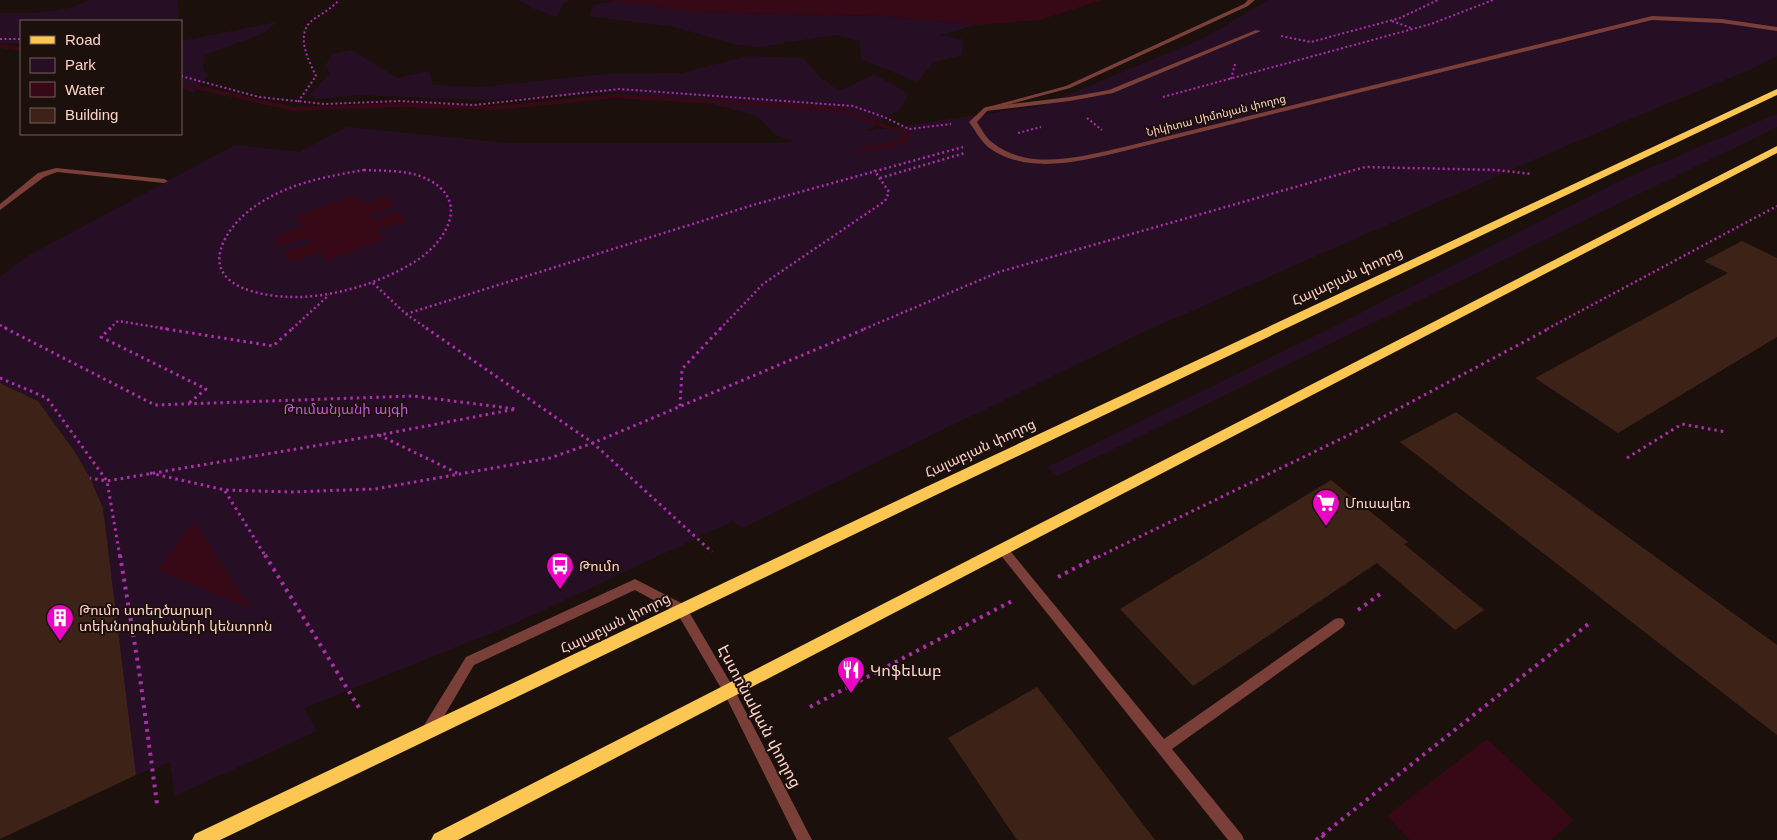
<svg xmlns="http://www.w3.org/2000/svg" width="1777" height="840" font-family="Arial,'Noto Sans Armenian',sans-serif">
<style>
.green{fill:#260f25}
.water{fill:#370917}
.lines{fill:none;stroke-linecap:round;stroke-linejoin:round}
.stream{fill:#370917;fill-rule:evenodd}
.building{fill:#3d2218}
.path-far3{stroke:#ab2faa;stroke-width:2;stroke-dasharray:2 2.5;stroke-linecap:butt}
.path-far2{stroke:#ab2faa;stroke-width:2.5;stroke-dasharray:2 3;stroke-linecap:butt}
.path-far1{stroke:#ab2faa;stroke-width:3;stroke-dasharray:2.5 4;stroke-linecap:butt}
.path{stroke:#ab2faa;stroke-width:4;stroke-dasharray:3 5;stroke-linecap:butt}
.service{fill:#7a3f38;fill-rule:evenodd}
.tertiary{fill:#7a3f38;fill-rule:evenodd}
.primary{fill:#fbc752;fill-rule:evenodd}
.labels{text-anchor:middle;stroke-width:4;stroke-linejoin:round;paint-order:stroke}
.far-street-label{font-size:11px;fill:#fed2c8;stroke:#1c100c}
.street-label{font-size:14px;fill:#fed2c8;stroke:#1c100c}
.park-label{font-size:14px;fill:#c357db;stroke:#1c100c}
.poi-label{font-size:14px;fill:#fed2c8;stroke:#1c100c;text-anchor:start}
.near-poi-label{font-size:16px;fill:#fed2c8;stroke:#1c100c;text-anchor:start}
.near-street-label{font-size:16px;fill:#fed2c8;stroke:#1c100c}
</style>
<rect width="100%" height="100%" fill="#1c100c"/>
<g class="green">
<path d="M90,0h87l2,21h-158v23l-21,-1v-30c27,1 66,0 90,-13z"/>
<polygon points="519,0 569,0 563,4 556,17 532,8"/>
<polygon points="1268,0 1777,0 1777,56 1749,70 1577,141 1139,334 742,528 733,521 518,622 304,708 317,731 175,796 170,762 136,775 103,508 90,478 75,452 38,401 0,383 0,277 26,257 235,145 300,152 346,127 509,143 780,143 795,141 775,135 758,116 712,104 616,92 489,100 356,95 317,99 309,96 330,73 325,66 332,54 352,50 397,78 429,71 433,85 481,87 606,74 681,73 748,56 803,58 820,77 839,91 874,74 909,94 900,109 867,131 1041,106 1204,38"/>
<polygon points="614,1 696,12 885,16 975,25 940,35 962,39 962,55 934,62 917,82 861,59 860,41 835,35 758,47 734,44 674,27 590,16 593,5"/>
<polygon points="277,22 262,34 204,55 203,69 208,75 193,93 181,88 181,41"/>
<polygon points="1777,114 1777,127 1771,130 1058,476 1047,467 1331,328 1615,183"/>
</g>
<g class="water">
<polygon points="606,0 1102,0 1040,20 975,25 885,16 696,12"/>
<polygon points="357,195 364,204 388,195 396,206 369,215 372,220 398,211 406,221 378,230 385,240 326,261 321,252 290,263 284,252 312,242 309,237 279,247 273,237 302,227 296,216"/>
<polygon points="193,521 251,609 158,570"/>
<polygon points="1487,739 1574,820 1551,840 1410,840 1387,816"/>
</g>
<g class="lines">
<g class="stream">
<polygon points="0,44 21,47 21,51 0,48"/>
<polygon points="181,82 294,107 400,103 497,106 616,94 838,107 910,133 906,144 858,153 854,151 855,149 900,140 902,134 837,111 616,98 497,110 400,107 294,111 181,86"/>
</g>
</g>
<g class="building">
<polygon points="1742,241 1777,258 1777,337 1618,433 1535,378 1728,273 1704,261"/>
<polygon points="0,383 38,401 75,452 90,478 103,508 136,775 0,839"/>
<polygon points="1456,412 1777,645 1777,735 1400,442"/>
<polygon points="1331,480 1408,542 1404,544 1484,610 1455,630 1377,563 1193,686 1120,609"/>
<polygon points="1037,687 1071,730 1155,840 1017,840 948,738"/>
</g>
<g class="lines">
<g class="path-far3">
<polyline points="1392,21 1411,28"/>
<polyline points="1281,36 1311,42 1400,18 1438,0"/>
<polyline points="0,39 21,39"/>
<polyline points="181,76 259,97 324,104 400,101 474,105 619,89 853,106 884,117 909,129 951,124"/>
<polyline points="1231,79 1235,64"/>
<polyline points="1163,97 1431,24 1493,0"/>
<path d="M298,102l18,-26c-8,-17 -22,-43 -2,-57 9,-6 18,-11 25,-19"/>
<polyline points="1087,118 1102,130"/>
<polyline points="1018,133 1041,127"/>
</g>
<g class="path-far2">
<path d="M364,170c19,1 39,0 56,6 51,19 31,62 -4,85 -34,21 -75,34 -115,36 -31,1 -100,-7 -77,-56 8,-16 20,-28 36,-38 30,-20 69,-27 104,-33z"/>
<polyline points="880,178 965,153"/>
<polyline points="373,283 406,314 428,329"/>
<polyline points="406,314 753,205 963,147"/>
<polyline points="0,325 8,329"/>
<polyline points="109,329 118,321 168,329"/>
<polyline points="292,329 329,295"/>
<polyline points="720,329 763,284 885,201 889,192 874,170"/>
<polyline points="864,329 999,272 1365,167 1496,170 1532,174"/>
<polyline points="1547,329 1777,206"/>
</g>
<g class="path-far1">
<polyline points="5,328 155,405 413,396 516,409 379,435 107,481 90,478"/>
<polyline points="111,328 101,337 206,389 189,403"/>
<polyline points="160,328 273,346 293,328"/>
<polyline points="426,328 593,443 712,552"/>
<polyline points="0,378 47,398 107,481 120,557"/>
<polyline points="680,406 682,369 721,328"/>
<polyline points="379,435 459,474"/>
<polyline points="1627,458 1682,424 1726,432"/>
<polyline points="150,473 225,490 291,492 375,489 550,458 593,443 867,328"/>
<polyline points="225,491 266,557"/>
<polyline points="1098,557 1353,433 1550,328"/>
</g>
<g class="path">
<polyline points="120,555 139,670 157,804"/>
<polyline points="265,555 361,711"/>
<polyline points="1058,577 1100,555"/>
<polyline points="1358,610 1383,592"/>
<polyline points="810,707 1012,601"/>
<polyline points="1322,835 1326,840"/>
<polyline points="1316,840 1591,622"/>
</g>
<g class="service">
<polygon points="1256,30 1261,31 1113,93 1070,101 986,111 983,109 986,107 1070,97 1109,90"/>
<polygon points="56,168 164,179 168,181 164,183 57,172 44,177 0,210 0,204 38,173"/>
<polygon points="1003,545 1007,547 1164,739 1335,619 1339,618 1343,619 1345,623 1343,627 1172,749 1242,835 1244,840 1228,840 999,553 997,550 999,547"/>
<polygon points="635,579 685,605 687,609 685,613 681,614 677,613 635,590 474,665 433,735 428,737 423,735 421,731 423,727 466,657"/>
</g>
<g class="tertiary">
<path d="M1248,0h7l-7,6 -178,82 -82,22 -11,12c5,8 9,16 16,21 37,29 90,13 131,4l528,-131 70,3 55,8v4l-55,-8 -70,-3 -528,131c-42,10 -97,25 -136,-4 -8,-7 -13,-17 -19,-25l15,-14 82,-22 178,-82z"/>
<polygon points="681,604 685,605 733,687 812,840 797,840 725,695 677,613 675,609 677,605"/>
</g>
<g class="primary">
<polygon points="1777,89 1777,95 938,494 220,840 192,840 195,834 928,486"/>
<polygon points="1777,146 1777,153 458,840 431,840 434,834"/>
</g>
</g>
<defs>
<symbol id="supermarket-pin" viewBox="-11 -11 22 30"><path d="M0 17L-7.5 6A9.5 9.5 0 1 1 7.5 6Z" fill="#ec05c5" stroke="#1c100c"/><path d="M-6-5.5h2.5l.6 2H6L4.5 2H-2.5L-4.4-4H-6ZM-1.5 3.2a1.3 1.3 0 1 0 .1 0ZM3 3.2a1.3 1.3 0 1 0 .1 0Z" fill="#fff"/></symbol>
<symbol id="bus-pin" viewBox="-11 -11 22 30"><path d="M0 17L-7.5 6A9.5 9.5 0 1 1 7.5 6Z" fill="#ec05c5" stroke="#1c100c"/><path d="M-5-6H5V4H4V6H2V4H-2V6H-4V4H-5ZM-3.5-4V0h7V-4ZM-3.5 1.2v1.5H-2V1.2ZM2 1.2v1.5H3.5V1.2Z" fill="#fff"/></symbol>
<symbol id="building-pin" viewBox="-11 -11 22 30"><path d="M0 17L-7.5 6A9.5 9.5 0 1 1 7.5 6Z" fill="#ec05c5" stroke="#1c100c"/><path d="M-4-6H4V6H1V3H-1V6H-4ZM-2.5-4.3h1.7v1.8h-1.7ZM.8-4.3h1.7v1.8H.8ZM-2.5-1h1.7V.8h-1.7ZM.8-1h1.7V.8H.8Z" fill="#fff"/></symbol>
<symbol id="restaurant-pin" viewBox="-11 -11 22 30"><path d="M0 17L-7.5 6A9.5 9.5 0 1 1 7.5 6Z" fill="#ec05c5" stroke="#1c100c"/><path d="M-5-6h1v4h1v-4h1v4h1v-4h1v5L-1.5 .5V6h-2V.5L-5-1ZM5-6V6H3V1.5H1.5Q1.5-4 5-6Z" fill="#fff"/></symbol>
</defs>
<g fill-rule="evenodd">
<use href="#supermarket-pin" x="1310" y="487" width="32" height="43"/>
<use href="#bus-pin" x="544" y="550" width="32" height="43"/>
<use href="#building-pin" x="44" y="602" width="32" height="43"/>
<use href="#restaurant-pin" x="835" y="654" width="32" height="43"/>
</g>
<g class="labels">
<g class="far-street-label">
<text transform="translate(1216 115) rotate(-14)" y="4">Նիկիտա Սիմոնյան փողոց</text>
</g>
<g class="street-label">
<text transform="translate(1347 276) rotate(-25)" y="5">Հալաբյան փողոց</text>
<text transform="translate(980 448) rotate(-25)" y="5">Հալաբյան փողոց</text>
<text transform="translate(615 623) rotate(-26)" y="5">Հալաբյան փողոց</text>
</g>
<g class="park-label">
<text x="346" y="414">Թումանյանի այգի</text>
</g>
<g class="poi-label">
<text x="1345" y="508">Մուսալեռ</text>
<text x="579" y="571">Թումո</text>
<text x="79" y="615">Թումո ստեղծարար<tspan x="79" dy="16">տեխնոլոգիաների կենտրոն</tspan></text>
</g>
<g class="near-poi-label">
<text x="870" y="676">ԿոֆեԼաբ</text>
</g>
<g class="near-street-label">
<text transform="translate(760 716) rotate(62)" y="6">Էստոնական փողոց</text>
</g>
</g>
<rect x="20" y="20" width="162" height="115" fill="#1c100c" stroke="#765e57"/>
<rect x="30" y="36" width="25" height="8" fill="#fbc752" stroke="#765e57"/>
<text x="65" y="45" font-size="15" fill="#fed2c8">Road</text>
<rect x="30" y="58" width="25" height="15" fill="#260f25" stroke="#765e57"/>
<text x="65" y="70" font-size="15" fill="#fed2c8">Park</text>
<rect x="30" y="82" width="25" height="15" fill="#370917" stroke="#765e57"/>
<text x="65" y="95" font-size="15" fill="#fed2c8">Water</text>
<rect x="30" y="108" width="25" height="15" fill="#3d2218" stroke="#765e57"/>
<text x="65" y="120" font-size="15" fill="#fed2c8">Building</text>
</svg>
